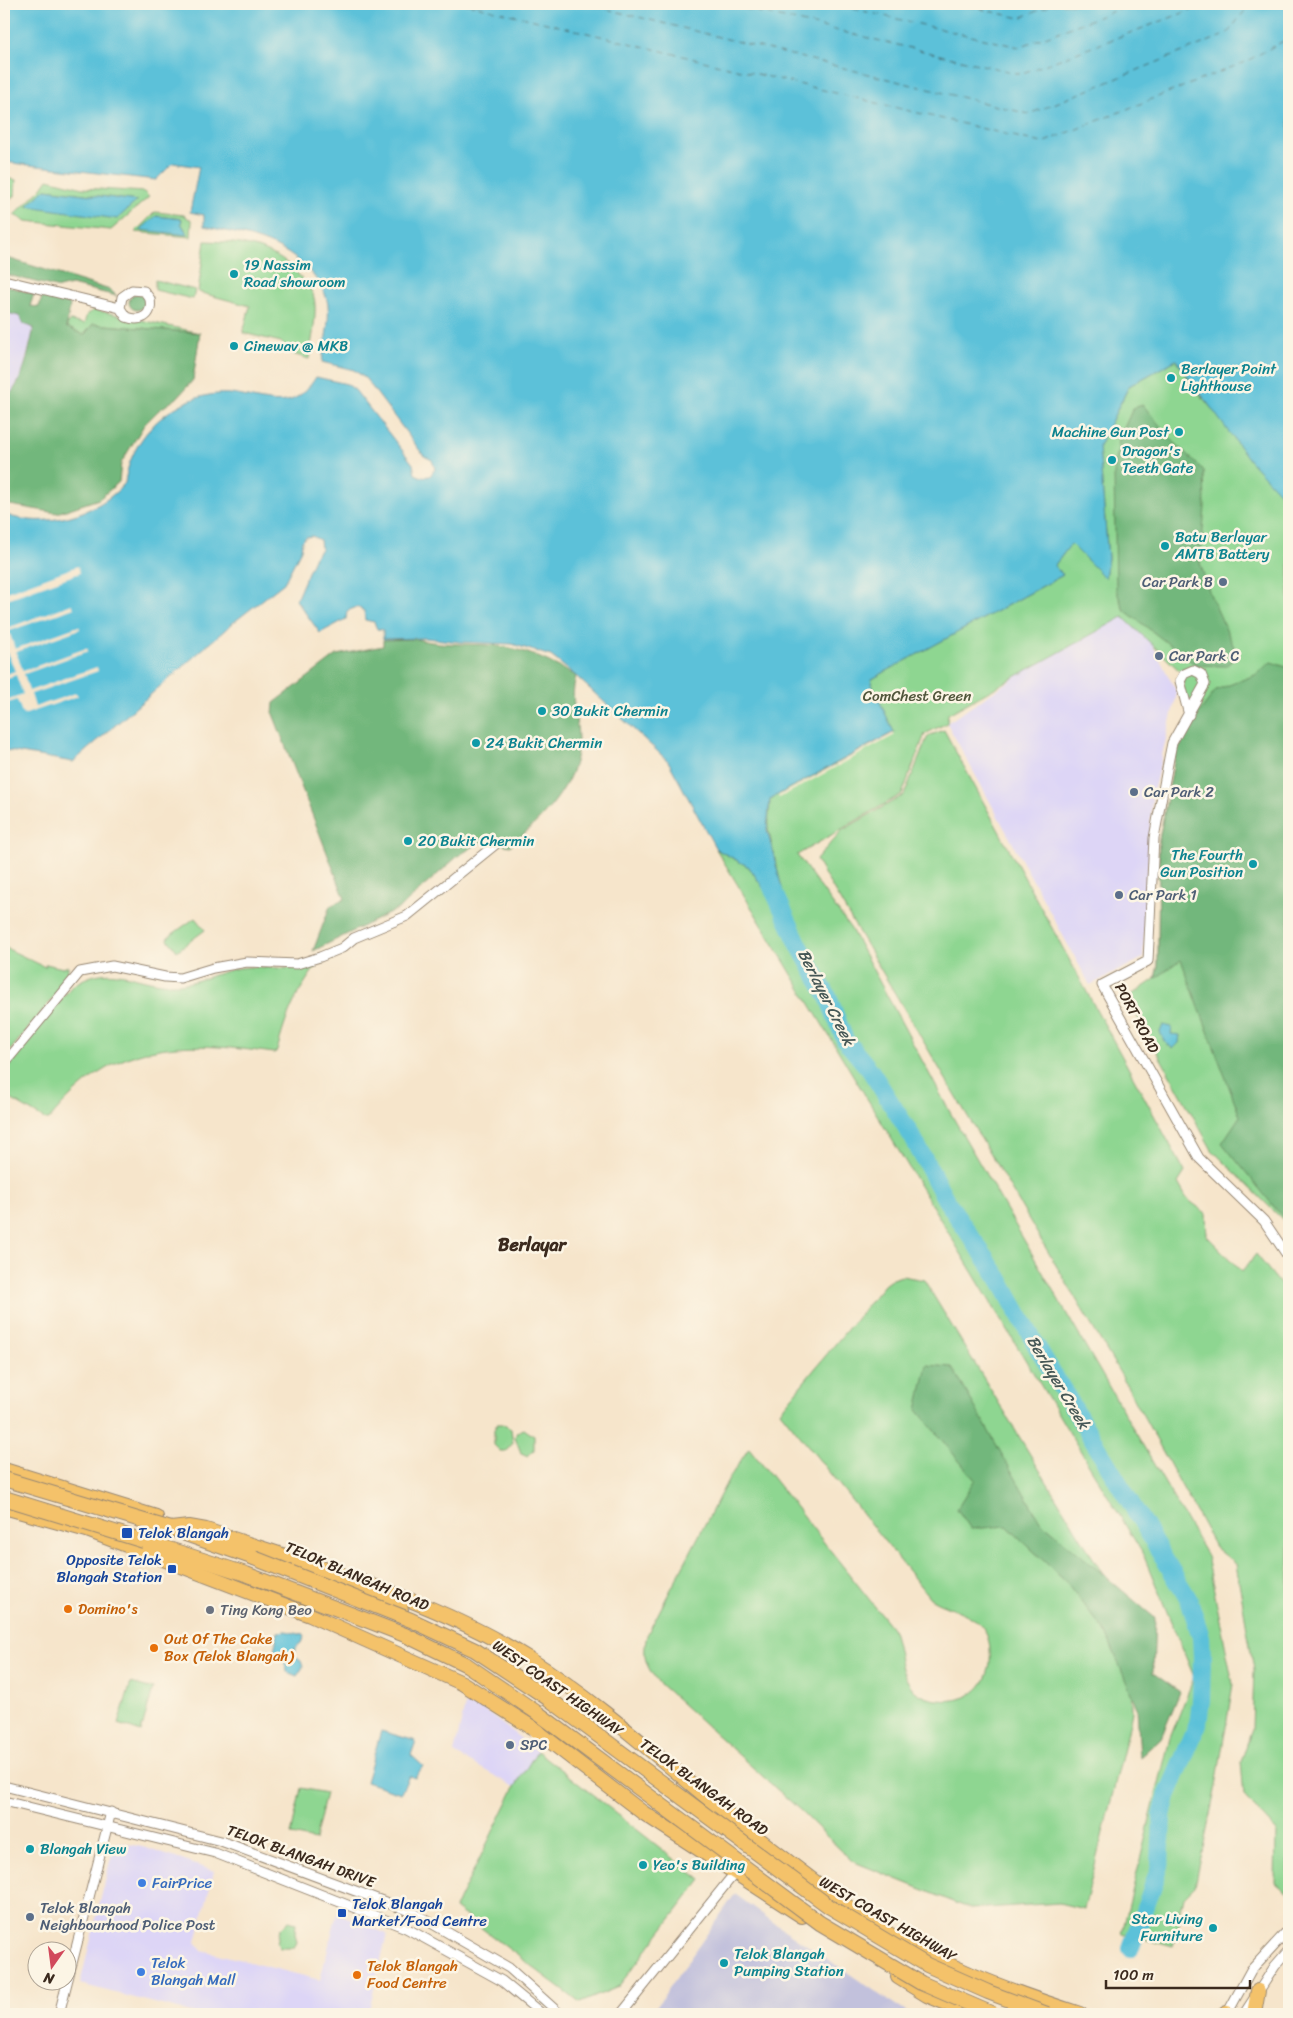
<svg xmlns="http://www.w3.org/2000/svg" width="1293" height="2018" font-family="Sriracha,sans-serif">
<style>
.built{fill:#ddd5f6}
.industrial{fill:#c2c1dc}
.green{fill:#8ed691;stroke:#648058;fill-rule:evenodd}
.forest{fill:#72b77b;stroke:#56704c}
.water{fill:#5bc1d9;stroke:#4b767c}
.pier{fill:#f6e5cb}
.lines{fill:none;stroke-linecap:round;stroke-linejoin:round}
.river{stroke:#5bc1d9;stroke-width:18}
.ferry{stroke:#455756;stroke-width:1;stroke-dasharray:6 5;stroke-linecap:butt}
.minor-casing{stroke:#988874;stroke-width:11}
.primary-casing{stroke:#988874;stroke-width:16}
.trunk-casing{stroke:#988874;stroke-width:16}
.minor{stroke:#fff;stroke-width:9}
.primary{stroke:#f4c26a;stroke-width:14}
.trunk{stroke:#f4c26a;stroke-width:14}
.trunk-bridge-casing{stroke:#988874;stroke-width:16;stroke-linecap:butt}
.trunk-bridge{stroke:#f4c26a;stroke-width:14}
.culture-dot{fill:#0f9aa8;stroke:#fcf5e5;stroke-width:2}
.service-dot{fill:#5c6f8a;stroke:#fcf5e5;stroke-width:2}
.transit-dot{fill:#1a4fb4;stroke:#fcf5e5;stroke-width:2}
.food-dot{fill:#e8710a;stroke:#fcf5e5;stroke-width:2}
.worship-dot{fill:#6b7280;stroke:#fcf5e5;stroke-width:2}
.shop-dot{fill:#3f7fe0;stroke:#fcf5e5;stroke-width:2}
.labels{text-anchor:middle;stroke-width:5;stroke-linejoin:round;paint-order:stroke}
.culture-label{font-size:15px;fill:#0d838f;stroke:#fcf5e5;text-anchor:start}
.service-label{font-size:15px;fill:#4e5e75;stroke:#fcf5e5;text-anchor:start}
.park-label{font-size:15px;fill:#50553b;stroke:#fcf5e5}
.street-label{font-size:15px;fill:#3b2a1e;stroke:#fcf5e5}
.transit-label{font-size:15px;fill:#164399;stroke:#fcf5e5;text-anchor:start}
.food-label{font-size:15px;fill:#c56008;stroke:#fcf5e5;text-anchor:start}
.worship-label{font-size:15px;fill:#5b616d;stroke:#fcf5e5;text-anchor:start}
.shop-label{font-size:15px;fill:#366cbe;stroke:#fcf5e5;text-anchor:start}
.water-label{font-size:16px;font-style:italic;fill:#455756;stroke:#fcf5e5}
.quarter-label{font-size:18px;font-weight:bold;fill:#3b2a1e;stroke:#fcf5e5}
</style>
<rect width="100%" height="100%" fill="#fcf5e5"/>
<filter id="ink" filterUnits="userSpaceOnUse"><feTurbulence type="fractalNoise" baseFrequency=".02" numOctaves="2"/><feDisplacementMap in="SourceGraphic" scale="10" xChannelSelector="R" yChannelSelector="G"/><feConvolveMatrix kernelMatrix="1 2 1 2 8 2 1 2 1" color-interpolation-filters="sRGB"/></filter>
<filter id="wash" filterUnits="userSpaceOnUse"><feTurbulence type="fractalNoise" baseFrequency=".0096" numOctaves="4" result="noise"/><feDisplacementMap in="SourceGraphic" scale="20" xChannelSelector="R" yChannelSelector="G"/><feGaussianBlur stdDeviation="1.12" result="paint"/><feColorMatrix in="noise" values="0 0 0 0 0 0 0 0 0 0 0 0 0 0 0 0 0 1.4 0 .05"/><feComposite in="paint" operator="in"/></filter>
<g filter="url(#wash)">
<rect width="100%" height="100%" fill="#f6e5cb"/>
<g class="built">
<polygon points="4,312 19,316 34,327 23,371 13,393 4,400"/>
<polygon points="1130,601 1177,693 1152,796 1143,958 1090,985 947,723"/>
<polygon points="467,1697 537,1751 515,1787 454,1753"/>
<polygon points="119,1842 146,1848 214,1871 196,1942 202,1950 320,1980 337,1913 387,1934 368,2014 198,2014 80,1984 114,1845"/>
</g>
<polygon class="industrial" points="735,1894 777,1925 909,2014 651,2014"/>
<g class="green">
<polygon points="4,178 16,180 15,196 4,204 4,196 11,187 4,186"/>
<path d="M48,179l35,9 61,4 5,5 -38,33 -85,-9 -12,-6 27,-26zM46,189l90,12h1l-109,5z"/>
<path d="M155,212l29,3 8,6 -1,16 -56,-5zM156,216l26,3 -1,4 7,12z"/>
<path d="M205,241c37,1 73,6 97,38 3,4 9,10 11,15 6,16 -2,48 -4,65l-16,-5 -12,-12 -38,-9 7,-27 -52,-14z"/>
<polygon points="155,280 195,290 193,299 155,290"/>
<polygon points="95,310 200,333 93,324 84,335 66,327 70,321 84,324 87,314"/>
<polygon points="1176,360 1194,387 1289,503 1289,1226 1212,1150 1127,998 1155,979 1158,965 1159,840 1177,746 1195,718 1184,692 1183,674 1123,617 948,714 947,723 925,734 902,794 797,855 851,929 951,1114 1207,1556 1233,1684 1216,1786 1195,1886 1184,1897 1173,1947 1122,1933 1170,1738 1194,1677 1143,1554 716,849 749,867 777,908 785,904 768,828 770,799 894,733 871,683 872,679 1063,575 1054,566 1071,544 1105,578 1108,558 1099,446 1129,386"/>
<polygon points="944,730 1185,1172 1178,1183 1187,1199 1206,1213 1207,1236 1242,1272 1256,1254 1289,1295 1285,1301 1289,1319 1289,1891 1287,1893 1275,1883 1276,1830 1244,1796 1241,1762 1252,1729 1254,1670 1236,1564 1215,1547 1121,1375 816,860 841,831 904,795 928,736"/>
<polygon points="195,918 205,930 177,951 167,938"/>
<polygon points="4,947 45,967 46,964 63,968 68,966 68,975 58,988 57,993 4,1058"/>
<path d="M317,965c-22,30 -31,51 -40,86l-3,2c-97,-13 -158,-15 -225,67h-3l-42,-25v-25l68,-84c38,-26 60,-4 99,-2 26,2 51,-16 78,-17 23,-1 45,5 68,-2z"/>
<path d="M902,1276l22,4 183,301 24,88 1,43 -5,24 -43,173 -25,-6 -88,6 -119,-48 -51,-50 -142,-128c-14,-18 -17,-26 -12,-48l81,-155 21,-32 143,180c8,21 6,43 21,61 5,6 16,10 24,11 34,4 56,-15 53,-50 0,-8 -4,-19 -9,-25 -13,-14 -35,-17 -51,-27l-150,-187 104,-126 8,-6z"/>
<polygon points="497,1424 502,1424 511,1429 513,1443 506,1451 500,1451 494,1445 494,1430"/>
<polygon points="524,1429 534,1436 534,1450 528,1456 521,1453 515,1437 517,1432"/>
<polygon points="131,1683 153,1689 141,1732 118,1724"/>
<polygon points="537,1751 701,1880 618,1987 580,2003 455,1908 515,1787"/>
<polygon points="301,1788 326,1793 315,1840 291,1835"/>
<polygon points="289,1921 296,1923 295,1933 297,1942 294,1948 280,1948 277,1943 280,1929"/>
</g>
<g class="forest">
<polygon points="4,257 110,290 117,296 71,285 59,288 4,274"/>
<path d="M4,285l30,9 -4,12 9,1 4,-13 24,6 3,5 -4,22 18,8 9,-11 107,9 -7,47 -16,18 -18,12 -15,15 -23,38 -2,19 -20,17 -42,14 -47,-8 -6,-4v-101c20,-16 24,-48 30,-72l-10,-4 -5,-8 -15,-4z"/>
<circle cx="137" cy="302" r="8"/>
<polygon points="1143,405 1171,439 1204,471 1205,507 1200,563 1210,594 1238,656 1226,666 1196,665 1123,609 1116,589 1114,474 1119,439 1133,408"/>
<path d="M416,639c29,8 59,3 89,8 25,4 49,17 71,29 -7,26 2,39 2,64 0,45 -36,79 -68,106l-26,-6 -26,16 -58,52 -87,43 17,-45 15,-7 -72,-185 1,-11 63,-48 46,-9v-6z"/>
<polygon points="1271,662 1289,668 1289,1225 1222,1143 1240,1116 1181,960 1155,979 1158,965 1159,840 1177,746 1195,718 1216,690 1255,675"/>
<polygon points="927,1365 952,1367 1040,1521 1155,1618 1153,1673 1180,1692 1161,1738 1140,1757 1137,1708 1106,1633 1067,1583 1007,1526 971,1529 957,1509 975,1480 917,1410"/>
</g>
<g class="water">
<path d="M4,4h1285v499l-39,-42 -74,-101 -47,26 -30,60 9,112 -3,20 -34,-34 -17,22 9,9 -191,104 -1,4 23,49 -124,67 -3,30 19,75 -9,4 -28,-41 -33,-18 -48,-88 -92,-85 -25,-20 -39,-12 -52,-2 -34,-4 -43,1v-9l-6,-1 -3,-7 -9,-2 -1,-9 -7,-4 -10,4 -1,8 -26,14 -24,-33 19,-44 6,-7 -1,-9 -8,-4 -6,1 -4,4 -1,9 -17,33 -50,39 -161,140 -69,-12v-236c39,16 94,1 121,-31 6,-50 54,-93 106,-89 17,2 39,10 56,7 12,-2 23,-14 29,-24l31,7 8,6 58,74 2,10 7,3 8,-1 5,-7 -3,-9 -8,-4 -58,-77 -12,-9 -32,-8c2,-18 8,-40 6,-57 -2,-13 -8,-21 -15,-30 -30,-35 -67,-39 -109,-49v-11l-14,-3 9,-45 -26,-4 -17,17 -152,-18z"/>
<polygon points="46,189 137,201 117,219 27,206"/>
<polygon points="156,216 182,219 181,223 188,235 140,230"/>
<polygon points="1163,1025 1172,1027 1171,1034 1180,1035 1179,1043 1173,1049 1164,1041 1160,1032"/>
<path d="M286,1631l18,4 -1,6 -8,7 -1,8 7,5 2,6 -6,9 -10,-4c0,-10 -6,-13 -14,-17l5,-23z"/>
<polygon points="381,1731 416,1741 411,1755 423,1766 415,1778 409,1776 401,1793 366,1782"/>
</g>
<g class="pier">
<polygon points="78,566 80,573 4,600 4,593"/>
<polygon points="72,604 74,608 9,631 15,649 79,626 80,629 16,652 23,671 87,648 88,651 24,674 29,691 97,667 98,671 31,694 35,707 76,693 78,696 23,715 17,700 4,704 4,701 23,694 16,675 4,679 4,675 15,671 8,653 4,654 4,650 7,649 4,640 4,617 8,628"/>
<polygon points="894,733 895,735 779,798 778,796"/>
</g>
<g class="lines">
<polyline class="river" points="771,885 799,945 828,997 845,1040 870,1070 913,1138 946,1200 999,1278 1037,1347 1189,1600 1201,1637 1202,1657 1201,1700 1198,1724 1167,1796 1162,1816 1160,1866 1131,1948"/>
<g class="ferry">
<polyline points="468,4 1042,143 1245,62 1289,38"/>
<polyline points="586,4 1029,114 1227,34 1250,4"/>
<polyline points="725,4 1020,74 1207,4"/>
<polyline points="832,4 1019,47 1132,4"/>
<polyline points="958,4 1020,18 1054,4"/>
</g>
</g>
</g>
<g filter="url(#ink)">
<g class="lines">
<defs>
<g id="minor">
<path d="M4,280l116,28 6,9c14,5 27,0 24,-18l-6,-8 -12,-1 -10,7 -2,11"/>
<polyline points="1189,715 1180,681 1184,674 1193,670 1201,674 1205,684 1172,743 1169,758 1154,838 1148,961 1102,985 1199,1158 1264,1221 1289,1258"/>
<polyline points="4,1064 80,972 112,966 165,977 180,978 213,968 247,962 297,964 320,957 342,948 354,938 407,916 496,844"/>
<polyline points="4,1786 221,1841 412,1912 509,1968 560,2014"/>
<polyline points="4,1801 215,1853 406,1928 502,1981 542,2014"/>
<polyline points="59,2014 111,1812"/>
<polyline points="621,2014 734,1874"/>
<polyline points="1227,2014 1251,1970 1289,1929"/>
<polyline points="1244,2014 1275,1966 1289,1950"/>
</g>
<g id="primary">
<polyline points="4,1470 156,1517"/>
<polyline points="4,1507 87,1530 310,1615 462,1683 533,1728 642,1812 802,1916"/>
<polyline points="285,1562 372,1596 401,1610"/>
<path d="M867,1921c67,42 138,69 213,93"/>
<polyline points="898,1977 927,1995 973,2014"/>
<polyline points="1225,2014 1227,2013"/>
<polyline points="1254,2014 1258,1991"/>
</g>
<g id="trunk">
<polyline points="171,1529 254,1558"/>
<path d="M206,1530c109,37 225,68 323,129 70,44 133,102 197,154 46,38 95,73 143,110"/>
<polyline points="144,1541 246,1574"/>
</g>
</defs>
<use href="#minor" class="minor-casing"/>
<use href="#primary" class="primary-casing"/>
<use href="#trunk" class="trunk-casing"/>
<use href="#minor" class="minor"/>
<use href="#primary" class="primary"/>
<use href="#trunk" class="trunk"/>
<defs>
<g id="trunk-bridge">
<polyline points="4,1479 171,1529 189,1527 206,1530"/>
<polyline points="4,1498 144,1541"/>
<polyline points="254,1558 411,1620 475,1650 549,1699 830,1907 927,1965 988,1992 1047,2014"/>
<polyline points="246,1574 405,1635 467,1665 539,1714 820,1923 921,1983 993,2014"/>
</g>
</defs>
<use href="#trunk-bridge" class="trunk-bridge-casing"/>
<use href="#trunk-bridge" class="trunk-bridge"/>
</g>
</g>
<g class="culture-dot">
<circle cx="234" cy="274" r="5"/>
<circle cx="234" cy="346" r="5"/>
<circle cx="1171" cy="378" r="5"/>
<circle cx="1179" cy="432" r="5"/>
<circle cx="1112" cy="460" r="5"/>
<circle cx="1165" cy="546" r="5"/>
<circle cx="542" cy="711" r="5"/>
<circle cx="476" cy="743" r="5"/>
<circle cx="408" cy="841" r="5"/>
<circle cx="1253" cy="864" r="5"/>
<circle cx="30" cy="1849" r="5"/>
<circle cx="643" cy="1865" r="5"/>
<circle cx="1213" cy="1928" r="5"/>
<circle cx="724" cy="1963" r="5"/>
</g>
<g class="service-dot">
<circle cx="1223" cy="582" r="5"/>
<circle cx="1159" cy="656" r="5"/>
<circle cx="1134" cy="792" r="5"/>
<circle cx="1119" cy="895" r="5"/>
<circle cx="510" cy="1745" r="5"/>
<circle cx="30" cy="1917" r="5"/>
</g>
<g class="transit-dot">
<rect x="121" y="1527" width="12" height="12" rx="2.5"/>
<rect x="167" y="1564" width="10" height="10" rx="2.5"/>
<rect x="337" y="1908" width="10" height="10" rx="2.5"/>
</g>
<g class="food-dot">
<circle cx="68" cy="1609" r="5"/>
<circle cx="154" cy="1648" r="5"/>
<circle cx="357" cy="1975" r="5"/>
</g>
<circle class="worship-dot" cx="210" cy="1610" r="5"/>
<g class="shop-dot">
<circle cx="142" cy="1883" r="5"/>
<circle cx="141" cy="1972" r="5"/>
</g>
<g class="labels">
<g class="culture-label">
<text x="244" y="270">19 Nassim<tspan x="244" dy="17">Road showroom</tspan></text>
<text x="244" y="351">Cinewav @ MKB</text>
<text x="1181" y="374">Berlayer Point<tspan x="1181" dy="17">Lighthouse</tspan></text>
<text x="1169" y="437" text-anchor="end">Machine Gun Post</text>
<text x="1122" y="456">Dragon's<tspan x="1122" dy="17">Teeth Gate</tspan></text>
<text x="1175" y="542">Batu Berlayar<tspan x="1175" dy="17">AMTB Battery</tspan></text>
<text x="552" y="716">30 Bukit Chermin</text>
<text x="486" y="748">24 Bukit Chermin</text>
<text x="418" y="846">20 Bukit Chermin</text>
<text x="1243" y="860" text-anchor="end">The Fourth<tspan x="1243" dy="17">Gun Position</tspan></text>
<text x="40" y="1854">Blangah View</text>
<text x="653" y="1870">Yeo's Building</text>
<text x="1203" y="1924" text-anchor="end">Star Living<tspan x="1203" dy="17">Furniture</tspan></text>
<text x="734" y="1959">Telok Blangah<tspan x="734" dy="17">Pumping Station</tspan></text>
</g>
<g class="service-label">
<text x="1213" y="587" text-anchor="end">Car Park B</text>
<text x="1169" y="661">Car Park C</text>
<text x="1144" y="797">Car Park 2</text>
<text x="1129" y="900">Car Park 1</text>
<text x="520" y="1750">SPC</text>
<text x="40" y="1913">Telok Blangah<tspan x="40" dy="17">Neighbourhood Police Post</tspan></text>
</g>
<g class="park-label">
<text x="917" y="701">ComChest Green</text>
</g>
<g class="street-label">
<text transform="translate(1137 1018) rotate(62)" y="5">PORT ROAD</text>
<text transform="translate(357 1576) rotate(23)" y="5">TELOK BLANGAH ROAD</text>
<text transform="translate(558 1688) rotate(35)" y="5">WEST COAST HIGHWAY</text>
<text transform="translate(704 1787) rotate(36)" y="5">TELOK BLANGAH ROAD</text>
<text transform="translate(301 1856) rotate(20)" y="5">TELOK BLANGAH DRIVE</text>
<text transform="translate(888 1919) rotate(30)" y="5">WEST COAST HIGHWAY</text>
</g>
<g class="transit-label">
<text x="138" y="1538">Telok Blangah</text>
<text x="162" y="1565" text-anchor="end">Opposite Telok<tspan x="162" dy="17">Blangah Station</tspan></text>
<text x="352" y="1909">Telok Blangah<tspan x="352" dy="17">Market/Food Centre</tspan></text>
</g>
<g class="food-label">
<text x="78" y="1614">Domino's</text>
<text x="164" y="1644">Out Of The Cake<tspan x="164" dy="17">Box (Telok Blangah)</tspan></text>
<text x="367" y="1971">Telok Blangah<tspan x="367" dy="17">Food Centre</tspan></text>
</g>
<g class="worship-label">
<text x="220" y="1615">Ting Kong Beo</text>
</g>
<g class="shop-label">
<text x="152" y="1888">FairPrice</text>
<text x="151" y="1968">Telok<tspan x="151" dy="17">Blangah Mall</tspan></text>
</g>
<g class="water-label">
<text transform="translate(827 997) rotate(63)" y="6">Berlayer Creek</text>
<text transform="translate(1059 1382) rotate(59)" y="6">Berlayer Creek</text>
</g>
<g class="quarter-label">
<text x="532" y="1251">Berlayar</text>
</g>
</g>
<rect width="1293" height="2018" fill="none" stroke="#fcf5e5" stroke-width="20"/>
<g transform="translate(52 1966) rotate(194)"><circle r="24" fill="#fcf5e5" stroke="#afa495"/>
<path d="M0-4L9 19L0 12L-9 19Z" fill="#d1495b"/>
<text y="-8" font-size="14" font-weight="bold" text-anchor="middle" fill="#3b2a1e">N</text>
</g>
<path d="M1106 1980v8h144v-8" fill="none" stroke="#3b2a1e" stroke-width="2.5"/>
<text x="1113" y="1980" font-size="15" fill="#3b2a1e" stroke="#fcf5e5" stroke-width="4" paint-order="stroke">100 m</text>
</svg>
